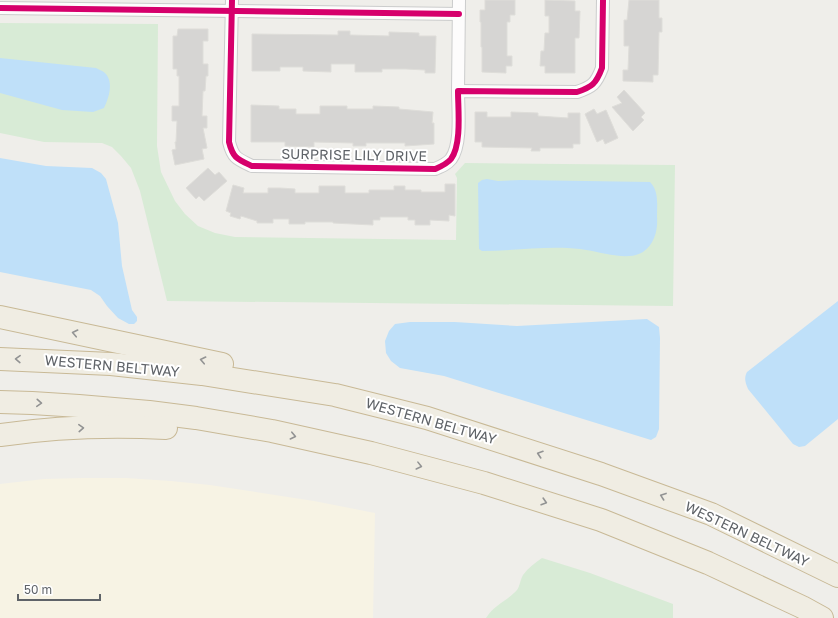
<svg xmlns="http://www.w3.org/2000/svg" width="838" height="618" font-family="'Golos Text',sans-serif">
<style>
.commercial{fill:#f7f3e4}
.green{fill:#d8ebd6}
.water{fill:#bfe0f9}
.building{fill:#d6d5d3;stroke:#deddd9}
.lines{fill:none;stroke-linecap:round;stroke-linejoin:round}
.minor-casing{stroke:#cbcccc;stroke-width:14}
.motorway-casing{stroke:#c8b996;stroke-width:24}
.minor{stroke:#fdfcfc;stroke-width:12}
.motorway{stroke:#f0ede3;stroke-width:22}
.cycleway-casing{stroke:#fff;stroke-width:8}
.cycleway{stroke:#d6006c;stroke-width:6}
.oneway{stroke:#929393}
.labels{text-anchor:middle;stroke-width:4;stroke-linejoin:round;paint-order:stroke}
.street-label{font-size:14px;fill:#5f6368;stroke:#fff}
</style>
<rect width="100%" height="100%" fill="#efeeea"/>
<polygon class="commercial" points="83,478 126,478 171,481 210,485 314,501 375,513 373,618 0,618 0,484 44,479"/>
<g class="green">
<polygon points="0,23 158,24 157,146 161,172 175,201 185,214 198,226 215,233 235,237 456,240 457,178 455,174 465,163 675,165 673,306 167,301 140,191 131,168 121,156 112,147 102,143 44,142 0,133"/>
<path d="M542,558l48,15 83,31v14h-187c8,-13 21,-17 31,-28 3,-4 3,-10 6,-15 5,-7 12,-12 19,-17z"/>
</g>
<g class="water">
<path d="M0,58l96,10c2,1 7,3 9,5 9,9 4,25 -1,35l-11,4 -31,-2 -62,-17z"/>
<polygon points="0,158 46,166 92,168 101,173 106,179 118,223 122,266 132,310 137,317 137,321 134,324 129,324 118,318 107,306 100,296 91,290 0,272"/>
<path d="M487,179l11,2 23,-1 129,2c9,9 7,22 7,35 1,12 -2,27 -14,35 -16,10 -44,-1 -63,-3 -32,-4 -65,2 -98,2l-3,-2 -1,-66 4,-3z"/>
<path d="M838,301v118l-33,27 -6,1 -6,-3 -45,-55c-3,-7 -4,-11 -1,-17z"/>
<polygon points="647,319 659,327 660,338 659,429 656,437 651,440 444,376 400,368 391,361 386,353 385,341 389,331 395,324 410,322 455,322 517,326"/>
</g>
<g class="building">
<polygon points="485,0 515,0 515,15 510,15 510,22 507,22 507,56 512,56 512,66 506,66 506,73 482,72 482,47 481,47 481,22 480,22 480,10 485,10"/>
<polygon points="545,0 575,1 575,11 580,11 579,38 575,38 575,73 545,73 545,66 540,66 541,51 544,51 545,33 549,33 549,16 545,16"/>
<polygon points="629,0 659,0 659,18 662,18 662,32 659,32 658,75 653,75 653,82 623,81 623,70 628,70 629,46 624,46 624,20 627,20"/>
<polygon points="178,29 208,29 208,41 203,41 203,64 208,64 208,76 206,76 205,91 203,91 202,116 207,116 207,128 203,128 207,148 202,149 204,159 175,165 172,150 176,149 175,142 176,142 177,121 172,121 172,106 179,106 179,76 177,76 177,69 173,69 173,36 177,36"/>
<polygon points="338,31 350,31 350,35 389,36 389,32 419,33 419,36 436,36 435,73 425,73 425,70 406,69 382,69 382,72 355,72 355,64 331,64 331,72 303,71 303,67 280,67 280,71 252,71 252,34 338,35"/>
<polygon points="624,90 645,113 641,117 644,120 633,131 612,107 622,103 617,97"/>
<polygon points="251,105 279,106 279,109 296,109 296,114 320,114 320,106 347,106 347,109 373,109 373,106 399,107 399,109 433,112 432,123 434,123 434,144 405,146 405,143 366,143 366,146 353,146 353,143 314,142 314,147 285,146 285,142 251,142"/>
<polygon points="594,109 597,114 606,110 618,138 605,144 603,139 597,142 585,114"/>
<polygon points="475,112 487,112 487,117 511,117 511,112 538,113 538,116 568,118 568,113 580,113 580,144 573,144 573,148 540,148 540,151 531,151 532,148 482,147 482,142 475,142"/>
<polygon points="208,168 215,175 219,172 227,181 204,201 199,196 196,199 186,188"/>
<polygon points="445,184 455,184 455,216 449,215 449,221 430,220 430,225 415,225 415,220 408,220 408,217 380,217 380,220 373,220 373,225 333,223 333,222 305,222 305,224 289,224 289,219 273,219 273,223 257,223 257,221 241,216 240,219 230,216 231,213 226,211 233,185 244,188 243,193 268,193 268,188 280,188 295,189 295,193 319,193 319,186 345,186 345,193 369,193 369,190 394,190 394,186 405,186 405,190 421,190 421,192 445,192"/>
</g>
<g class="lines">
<defs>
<g id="minor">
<path d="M232,0l-3,142c4,16 8,17 23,24l183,3c7,-3 12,-5 16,-10 11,-15 7,-50 7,-68l119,1c15,-5 19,-8 25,-24l1,-68"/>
<polyline points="0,8 459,14"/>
<polyline points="458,91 459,0"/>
</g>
<g id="motorway">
<polyline points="0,317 222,364"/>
<polyline points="0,359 111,364 202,374 335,395 427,418 601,474 711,514 838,576"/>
<polyline points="0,402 32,403 79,406 149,412 196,418 272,431 371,453 484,483 601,520 708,563 802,607 822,618"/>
<path d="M0,435c55,-8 111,-10 166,-7"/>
</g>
</defs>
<use href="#minor" class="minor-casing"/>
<use href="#motorway" class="motorway-casing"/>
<use href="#minor" class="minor"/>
<use href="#motorway" class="motorway"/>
<defs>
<g id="cycleway">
<path d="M232,0l-3,142c4,16 8,17 23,24l183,3c7,-3 12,-5 16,-10 11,-15 7,-50 7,-68l119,1c15,-5 19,-8 25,-24l1,-68"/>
<polyline points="0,8 459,14"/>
</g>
</defs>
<use href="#cycleway" class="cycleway-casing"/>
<use href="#cycleway" class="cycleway"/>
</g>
<defs><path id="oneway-chevron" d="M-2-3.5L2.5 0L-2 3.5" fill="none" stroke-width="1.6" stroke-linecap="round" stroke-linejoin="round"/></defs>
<g class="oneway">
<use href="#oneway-chevron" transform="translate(75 333) rotate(-168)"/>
<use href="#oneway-chevron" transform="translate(18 359) rotate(-178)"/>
<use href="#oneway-chevron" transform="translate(203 360) rotate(-168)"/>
<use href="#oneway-chevron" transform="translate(39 403) rotate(4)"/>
<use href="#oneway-chevron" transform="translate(81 428) rotate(-3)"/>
<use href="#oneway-chevron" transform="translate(293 436) rotate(13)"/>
<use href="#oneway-chevron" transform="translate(540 454) rotate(-162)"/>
<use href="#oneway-chevron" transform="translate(419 466) rotate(14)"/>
<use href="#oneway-chevron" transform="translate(663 496) rotate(-160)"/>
<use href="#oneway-chevron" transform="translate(544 502) rotate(17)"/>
</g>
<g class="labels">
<g class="street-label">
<text transform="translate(354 155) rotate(1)" y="5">SURPRISE LILY DRIVE</text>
<text transform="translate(112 366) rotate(5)" y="5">WESTERN BELTWAY</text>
<text transform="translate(431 421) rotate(16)" y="5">WESTERN BELTWAY</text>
<text transform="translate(747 534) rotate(25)" y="5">WESTERN BELTWAY</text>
</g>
</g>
<path d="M18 594v6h82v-6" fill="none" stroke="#5f6368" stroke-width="2"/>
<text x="24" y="594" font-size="12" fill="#5f6368" stroke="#ffffff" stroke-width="3" paint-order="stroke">50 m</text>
</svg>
